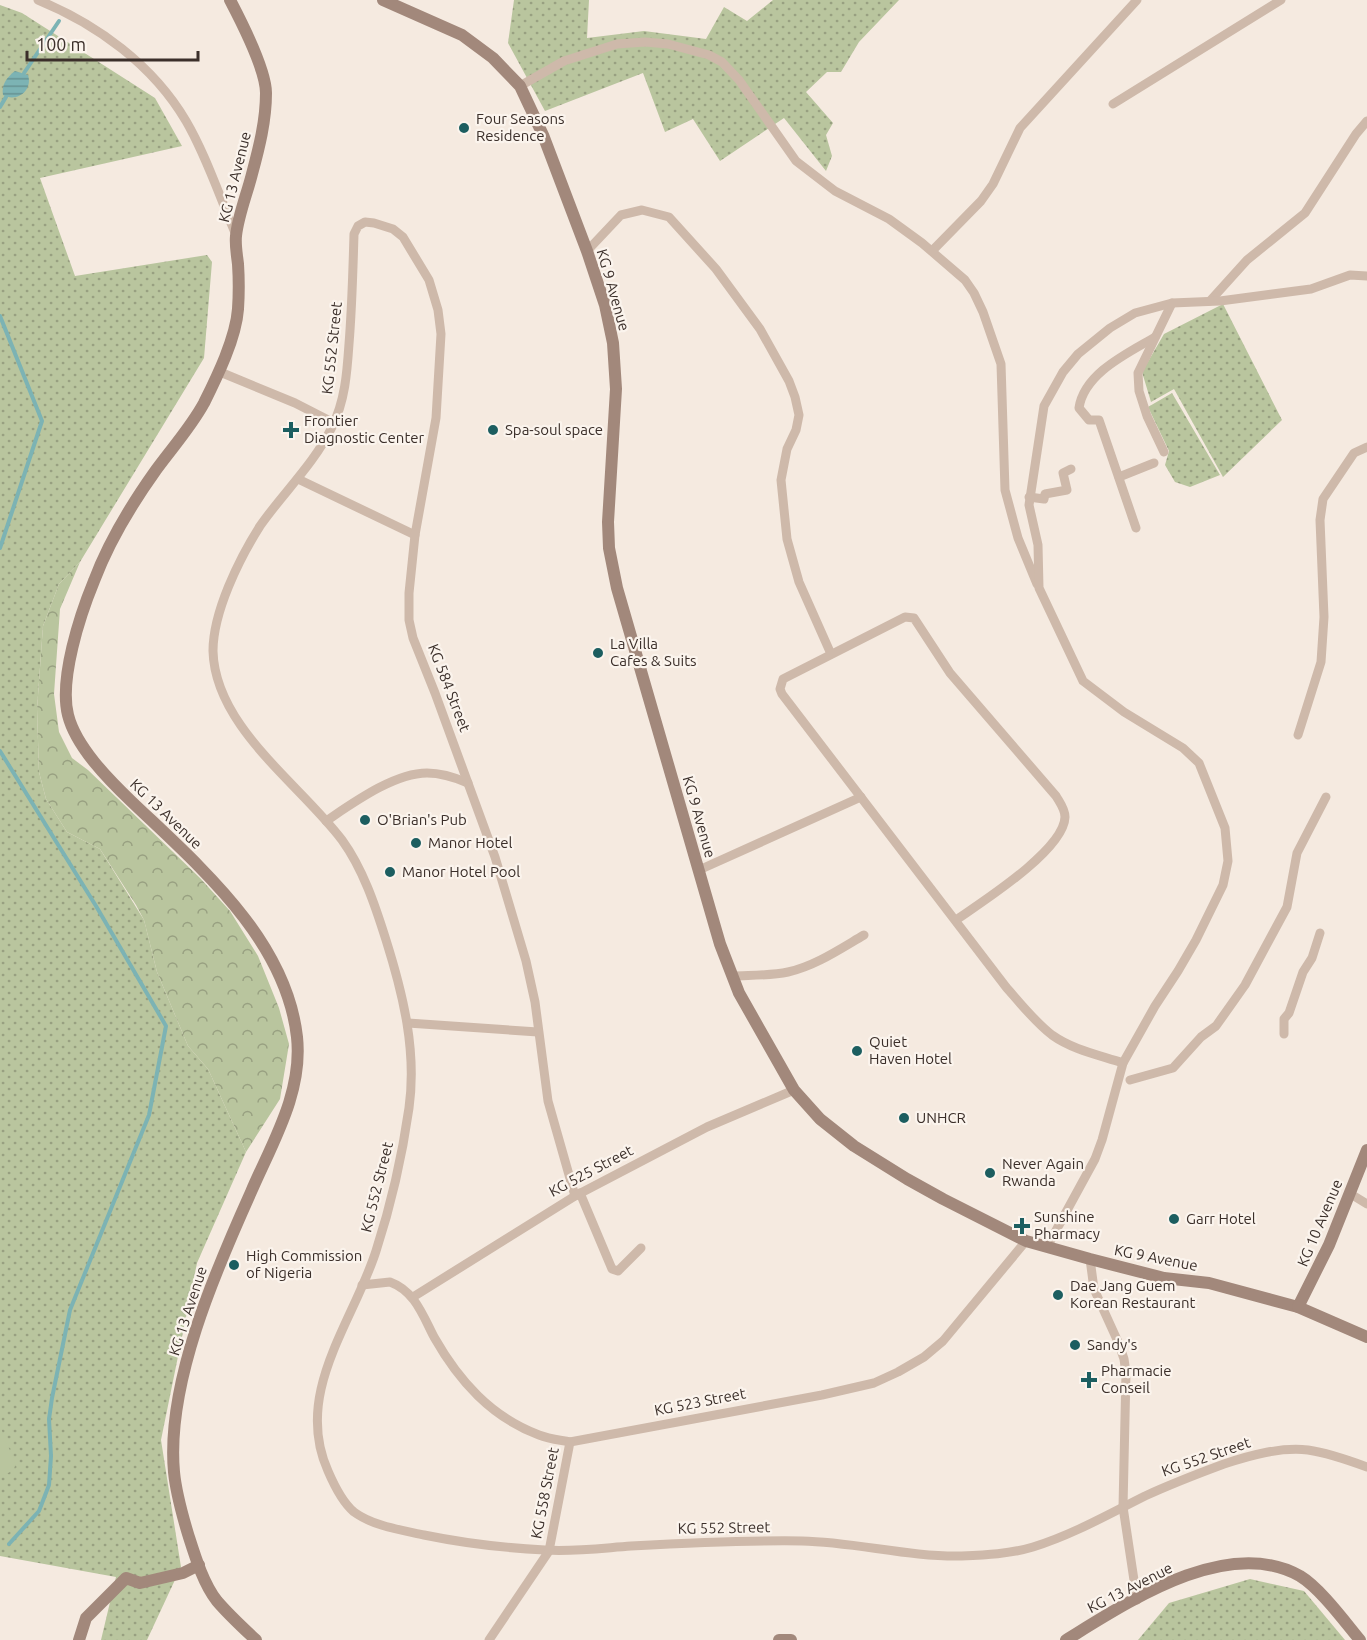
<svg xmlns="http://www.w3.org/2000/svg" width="1367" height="1640" font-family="Ubuntu,sans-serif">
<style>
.grass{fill:url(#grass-dots)}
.forest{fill:url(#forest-crowns)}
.park{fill:#b9c59e}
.water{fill:url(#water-rules)}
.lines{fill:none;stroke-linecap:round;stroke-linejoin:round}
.stream{stroke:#7cb3b4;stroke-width:4}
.street{stroke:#ceb9aa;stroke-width:9}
.secondary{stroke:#a2887b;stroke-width:12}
.poi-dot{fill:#1c5e60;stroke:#fbf4ed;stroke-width:2}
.labels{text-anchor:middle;stroke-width:4.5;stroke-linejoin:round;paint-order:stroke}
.poi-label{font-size:15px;fill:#3b2f2a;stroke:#fbf4ed;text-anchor:start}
.street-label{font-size:15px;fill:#3b2f2a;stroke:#fbf4ed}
</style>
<defs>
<pattern id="grass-dots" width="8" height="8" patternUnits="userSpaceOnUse" patternTransform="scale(1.5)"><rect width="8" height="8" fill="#b9c59e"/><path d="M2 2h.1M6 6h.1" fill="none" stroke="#98a081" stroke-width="1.8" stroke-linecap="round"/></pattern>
<pattern id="forest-crowns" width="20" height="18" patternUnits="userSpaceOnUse" patternTransform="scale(1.5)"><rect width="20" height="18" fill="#b9c59e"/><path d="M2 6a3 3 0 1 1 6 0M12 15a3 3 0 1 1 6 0" fill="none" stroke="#98a081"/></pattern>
<pattern id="water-rules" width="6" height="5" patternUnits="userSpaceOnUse" patternTransform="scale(1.5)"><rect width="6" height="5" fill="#7cb3b4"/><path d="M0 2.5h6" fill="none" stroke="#679293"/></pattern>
</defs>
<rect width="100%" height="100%" fill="#f5eae0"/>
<g class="grass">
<polygon points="514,0 589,0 587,38 644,31 706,39 724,7 747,21 773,0 899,0 859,42 841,72 827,72 806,92 833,123 826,135 832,156 826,171 784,118 720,161 693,119 665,132 643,73 545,111 508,43"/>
<polygon points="0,5 22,13 155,98 182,146 40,178 75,276 207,255 212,262 204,358 80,562 59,584 43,626 37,709 39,772 46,799 67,832 100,849 144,920 157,972 188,1046 208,1069 246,1152 197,1263 161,1440 181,1567 147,1640 101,1640 116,1577 0,1556"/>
<polygon points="1223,304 1282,420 1223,477 1174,389 1151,402 1142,372 1164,334"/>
<polygon points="1172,393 1220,475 1190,487 1175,482 1165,465 1169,451 1148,407"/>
<polygon points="1250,1579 1304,1591 1345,1640 1138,1640 1169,1603"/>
</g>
<polygon class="forest" points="80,562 60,609 54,694 59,732 72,758 88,770 200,878 230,911 258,956 279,1008 289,1044 280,1099 246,1152 208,1069 188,1046 157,972 144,920 136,905 100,849 67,832 46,799 39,772 37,709 43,626 59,584"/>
<path class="park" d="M0,1421c2,6 2,14 5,20 6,13 22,30 -5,34z"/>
<path class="water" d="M15,71l13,4c5,15 -11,28 -25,20 -2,-10 4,-18 12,-24z"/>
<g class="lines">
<g class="stream">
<polyline points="24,73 59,21"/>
<polyline points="0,107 6,97"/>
<polyline points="0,316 42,421 0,548"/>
<polyline points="0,751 96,906 166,1026 149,1115 70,1310 52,1398 49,1419 51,1456 49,1485 39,1511 9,1544"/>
</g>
<g class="street">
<path d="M38,0c59,24 115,65 148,121 20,34 34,77 50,114"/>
<polyline points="520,86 564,61 617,44 645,42 668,44 709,55 722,62 739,80 796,161 835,191 889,219 922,243 965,280 974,293 983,312 1001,364 1005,490 1018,538 1037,584"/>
<polyline points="1113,104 1281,0"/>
<polyline points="587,251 621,215 642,210 669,217 716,269 760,329 789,381 795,397 799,415 796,430 787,449 781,480 787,539 799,582 831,654"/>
<polyline points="932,251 981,201 993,184 1020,128 1137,0"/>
<polyline points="1210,301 1247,260 1305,213 1356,134 1367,121"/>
<polyline points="220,372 295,403 334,423"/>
<polyline points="1164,452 1147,416 1139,391 1138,373 1172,303"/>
<polyline points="1119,477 1154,463"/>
<polyline points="298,479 415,535"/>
<polyline points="1029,497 1044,499 1045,494 1067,490 1063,473 1071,469"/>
<path d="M1136,528l-37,-108h-10l-10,-12c5,-35 49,-55 76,-71"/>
<polyline points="1298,735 1321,662 1324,617 1320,520 1323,499 1354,453 1367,447"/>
<path d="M326,821c27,-18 68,-48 101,-48 15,0 27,4 41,10"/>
<polyline points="699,870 861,797"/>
<path d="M956,920c26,-18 108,-70 109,-103 0,-8 -5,-14 -9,-21l-106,-123 -36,-55 -9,-1 -122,62 -3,10 2,5 224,293c14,16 29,35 46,48 21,15 47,20 71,28"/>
<path d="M732,976c18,-1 38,0 56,-4 27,-6 52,-23 76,-37"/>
<polyline points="408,1023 538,1032"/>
<polyline points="1284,1034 1284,1019 1289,1013 1303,972 1312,958 1320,933"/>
<polyline points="1130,1080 1173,1068 1201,1037 1216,1026 1245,985 1287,907 1297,853 1326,797"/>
<polyline points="580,1193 612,1269 618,1271 641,1248"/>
<polyline points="1349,1193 1367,1204"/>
<path d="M575,1196l-27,-95 -13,-99 -9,-41 -31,-104 -60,-164 -22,-55 -4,-18v-27l6,-58 21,-117 5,-84 -3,-24 -9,-30 -26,-43 -10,-8 -19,-6 -9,-1 -7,4 -4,8c-1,36 -2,73 -5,110 -2,29 -4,57 -17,83 -18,37 -49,66 -72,99 -21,33 -47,86 -47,125 2,76 87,133 129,189 21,29 33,65 44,100 17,54 31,111 23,168 -7,49 -18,97 -33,143 -23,72 -83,142 -48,220 6,14 14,31 26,41 19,14 47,18 70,23 39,8 81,13 121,15 28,2 58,-2 86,-4 57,-3 114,-6 171,-5 53,1 106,16 159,15 24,-1 49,-2 72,-9 39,-12 76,-33 112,-51 26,-12 52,-22 79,-32 27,-9 56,-17 84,-14 20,3 40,10 59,17"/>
<polyline points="1047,1247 1095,1159 1102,1140 1123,1063 1155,1006 1178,971 1196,940 1223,885 1228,861 1225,828 1199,763 1183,748 1124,712 1083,681 1039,588 1038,545 1029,505 1044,406 1063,372 1078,354 1110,328 1135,313 1172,303 1220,301 1311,289 1350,275 1367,276"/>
<polyline points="1090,1259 1094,1289 1119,1344 1124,1359 1126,1373 1123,1507 1137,1600"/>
<path d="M362,1285l28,-3c25,9 33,34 44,55 25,44 57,80 105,98 10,4 21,5 31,7l252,-47 52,-12 24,-11 26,-15 19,-16 83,-100"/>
<polyline points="413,1297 575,1196 707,1127 794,1090"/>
<polyline points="489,1640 549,1551 570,1442"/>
</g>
<g class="secondary">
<path d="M230,0c11,21 36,71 36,93 0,28 -7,55 -14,81 -5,20 -14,42 -16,62 -1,9 1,19 2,28 1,15 1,30 0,45 -2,29 -21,68 -34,94 -13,24 -32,45 -48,67 -25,35 -47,71 -62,111 -14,34 -35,98 -26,134 8,32 41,65 64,87 67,64 154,137 165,235 6,56 -25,106 -46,155 -36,80 -85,192 -77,280 2,21 8,42 14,62 7,22 15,49 29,67 12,14 26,27 39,39"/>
<polyline points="383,0 462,35 493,58 520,86 543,135 587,251 605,305 613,343 616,389 608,522 609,548 617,588 720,944 739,993 794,1090 820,1119 854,1146 907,1179 943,1199 1026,1241 1090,1259 1164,1278 1209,1283 1298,1307 1367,1337"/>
<polyline points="1298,1307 1329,1245 1367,1150"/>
<polyline points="79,1640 86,1618 126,1578 140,1583 183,1573 199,1565"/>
<polyline points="779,1640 791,1640"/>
<path d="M1066,1640c62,-38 161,-105 234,-64 20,12 45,46 60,64"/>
</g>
</g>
<g class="poi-dot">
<circle cx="464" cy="128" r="6"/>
<path d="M288 421h6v6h6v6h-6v6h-6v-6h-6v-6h6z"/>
<circle cx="493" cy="430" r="6"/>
<circle cx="598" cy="653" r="6"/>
<circle cx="365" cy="820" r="6"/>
<circle cx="416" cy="843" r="6"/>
<circle cx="390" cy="872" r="6"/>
<circle cx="857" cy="1051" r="6"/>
<circle cx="904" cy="1118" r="6"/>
<circle cx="990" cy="1173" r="6"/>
<circle cx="1174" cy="1219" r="6"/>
<path d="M1019 1217h6v6h6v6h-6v6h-6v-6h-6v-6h6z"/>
<circle cx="234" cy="1265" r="6"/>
<circle cx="1058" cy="1295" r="6"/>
<circle cx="1075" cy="1345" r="6"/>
<path d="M1086 1371h6v6h6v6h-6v6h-6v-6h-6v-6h6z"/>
</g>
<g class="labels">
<g class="poi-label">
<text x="476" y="124">Four Seasons<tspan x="476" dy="17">Residence</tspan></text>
<text x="304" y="426">Frontier<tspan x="304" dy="17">Diagnostic Center</tspan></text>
<text x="505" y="435">Spa-soul space</text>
<text x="610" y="649">La Villa<tspan x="610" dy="17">Cafes &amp; Suits</tspan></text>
<text x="377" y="825">O'Brian's Pub</text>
<text x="428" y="848">Manor Hotel</text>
<text x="402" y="877">Manor Hotel Pool</text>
<text x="869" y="1047">Quiet<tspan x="869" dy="17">Haven Hotel</tspan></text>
<text x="916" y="1123">UNHCR</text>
<text x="1002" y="1169">Never Again<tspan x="1002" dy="17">Rwanda</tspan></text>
<text x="1034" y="1222">Sunshine<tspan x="1034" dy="17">Pharmacy</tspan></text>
<text x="1186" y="1224">Garr Hotel</text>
<text x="246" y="1261">High Commission<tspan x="246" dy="17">of Nigeria</tspan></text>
<text x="1070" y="1291">Dae Jang Guem<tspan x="1070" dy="17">Korean Restaurant</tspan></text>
<text x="1087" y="1350">Sandy's</text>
<text x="1101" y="1376">Pharmacie<tspan x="1101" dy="17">Conseil</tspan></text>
</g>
<g class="street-label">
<text transform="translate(235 177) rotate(-76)" y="5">KG 13 Avenue</text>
<text transform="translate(613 290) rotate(74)" y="5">KG 9 Avenue</text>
<text transform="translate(332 348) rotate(-84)" y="5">KG 552 Street</text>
<text transform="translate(449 688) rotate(69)" y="5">KG 584 Street</text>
<text transform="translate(166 814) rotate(44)" y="5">KG 13 Avenue</text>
<text transform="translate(699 817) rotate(74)" y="5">KG 9 Avenue</text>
<text transform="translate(591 1171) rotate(-28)" y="5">KG 525 Street</text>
<text transform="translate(377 1187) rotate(-76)" y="5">KG 552 Street</text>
<text transform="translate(1320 1223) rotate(-67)" y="5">KG 10 Avenue</text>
<text transform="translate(1156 1258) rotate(11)" y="5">KG 9 Avenue</text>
<text transform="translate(188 1311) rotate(-72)" y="5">KG 13 Avenue</text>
<text transform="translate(700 1402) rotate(-11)" y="5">KG 523 Street</text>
<text transform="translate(1206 1457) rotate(-19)" y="5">KG 552 Street</text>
<text transform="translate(545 1493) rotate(-79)" y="5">KG 558 Street</text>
<text transform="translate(724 1528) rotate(-1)" y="5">KG 552 Street</text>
<text transform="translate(1130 1588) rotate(-27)" y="5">KG 13 Avenue</text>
</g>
</g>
<path d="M27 51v9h171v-9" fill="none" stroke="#3b2f2a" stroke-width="3"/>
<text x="36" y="51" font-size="18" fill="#3b2f2a" stroke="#fbf4ed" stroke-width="4.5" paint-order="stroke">100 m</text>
</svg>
